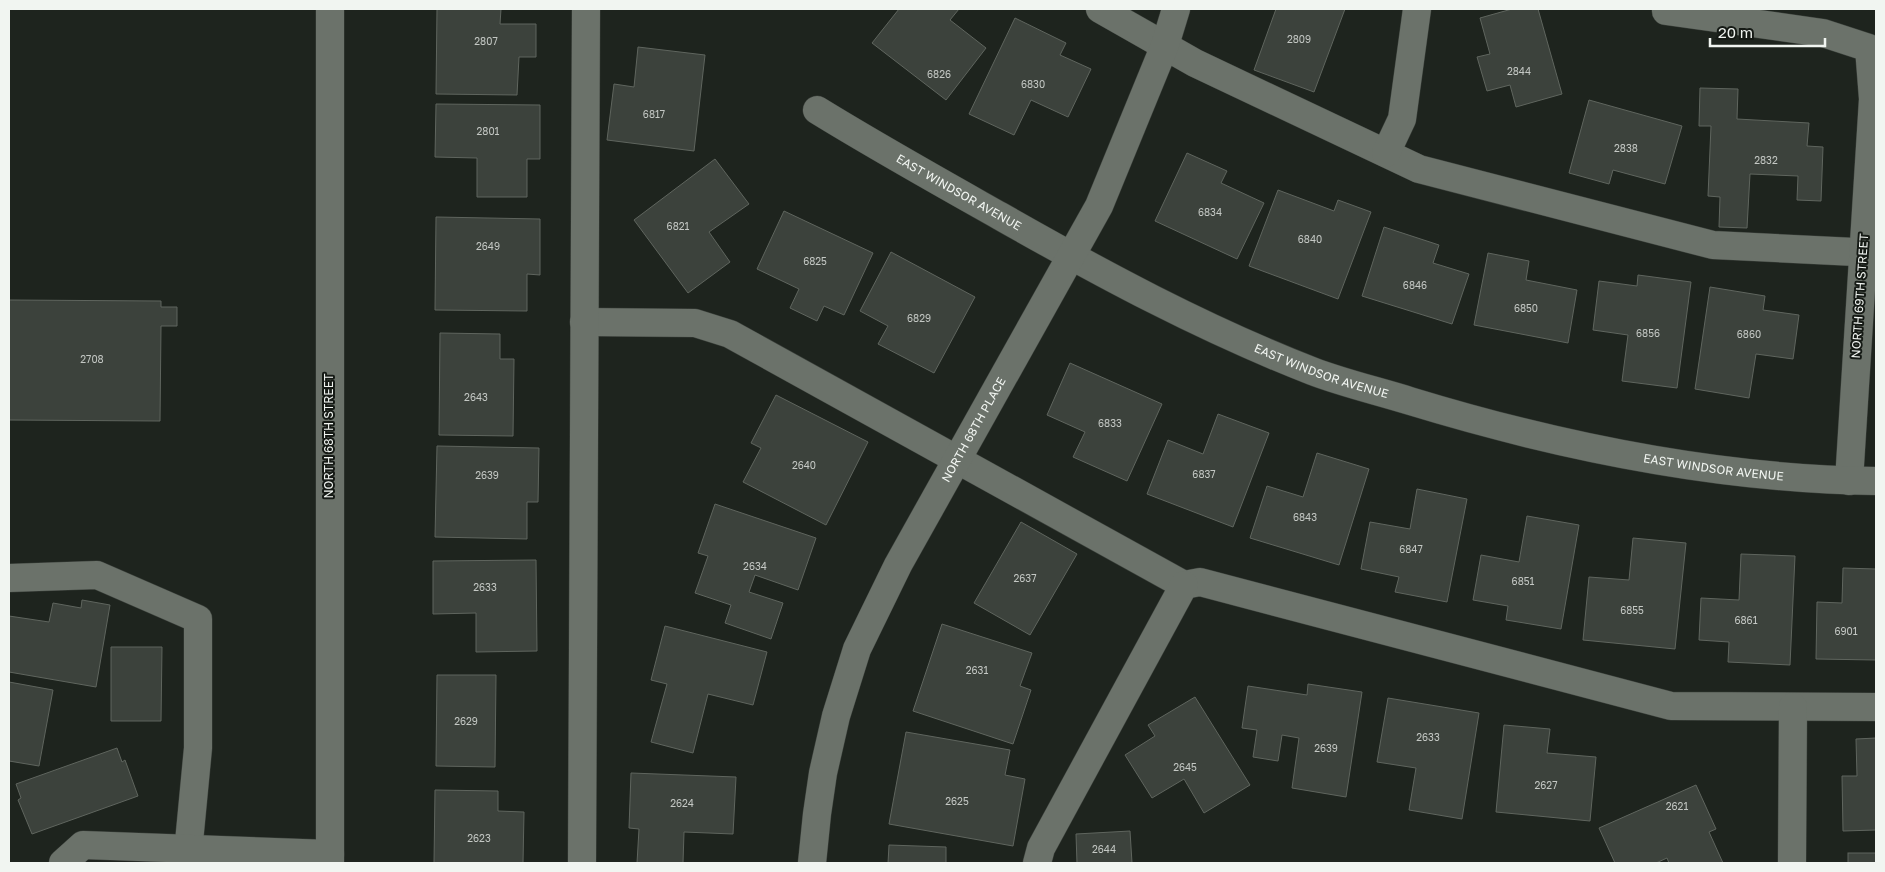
<svg xmlns="http://www.w3.org/2000/svg" width="1885" height="872" font-family="'Golos Text',sans-serif">
<style>
.building{fill:#3c423c;stroke:#5f655e}
.lines{fill:none;stroke-linecap:round;stroke-linejoin:round}
.minor-casing{stroke:#3b403b;stroke-width:29}
.minor{stroke:#6b726a;stroke-width:28}
.labels{text-anchor:middle;stroke-width:4;stroke-linejoin:round;paint-order:stroke}
.number-label{font-size:10px;fill:#c4c8c4}
.street-label{font-size:12px;fill:#f1f5f1;stroke:#151a15}
</style>
<rect width="100%" height="100%" fill="#1e241e"/>
<g class="building">
<polygon points="437,9 501,9 500,24 536,24 536,57 519,57 517,95 436,94"/>
<polygon points="899,9 959,9 950,20 986,48 946,100 872,43"/>
<polygon points="1276,9 1345,9 1314,92 1254,70"/>
<polygon points="1512,9 1538,9 1562,94 1516,107 1510,85 1487,91 1477,57 1490,54 1480,18"/>
<polygon points="1015,18 1066,43 1060,55 1091,69 1068,117 1031,100 1014,135 969,114"/>
<polygon points="638,47 705,55 694,151 607,140 614,84 634,87"/>
<polygon points="1700,88 1738,89 1737,119 1809,123 1807,146 1823,147 1821,201 1797,200 1798,176 1750,174 1747,228 1719,227 1720,197 1708,196 1711,126 1699,126"/>
<polygon points="1589,100 1682,126 1665,184 1613,170 1609,184 1569,173"/>
<polygon points="436,104 540,105 540,159 527,159 527,197 477,197 477,158 435,157"/>
<polygon points="1187,153 1227,171 1221,183 1264,203 1237,259 1155,221"/>
<polygon points="715,159 749,204 709,232 730,262 688,293 634,220"/>
<polygon points="1278,190 1334,211 1338,200 1371,212 1338,299 1249,266"/>
<polygon points="784,211 873,253 844,315 824,306 817,321 790,308 799,289 757,269"/>
<polygon points="436,217 540,219 540,275 527,274 527,311 435,310"/>
<polygon points="1384,227 1439,245 1433,263 1469,274 1452,324 1362,296"/>
<polygon points="891,252 975,297 934,373 878,344 888,326 860,311"/>
<polygon points="1488,253 1529,261 1526,280 1577,290 1568,343 1474,325"/>
<polygon points="1638,275 1691,282 1677,388 1622,381 1628,335 1593,330 1599,281 1637,286"/>
<polygon points="1710,287 1765,296 1763,310 1799,315 1793,359 1756,354 1749,398 1695,389"/>
<polygon points="9,300 161,301 161,307 177,307 177,326 161,326 160,421 9,420"/>
<polygon points="440,333 500,334 500,359 514,359 513,436 439,435"/>
<polygon points="1070,363 1162,404 1127,481 1073,457 1085,432 1047,415"/>
<polygon points="776,395 868,442 826,525 743,482 761,448 751,443"/>
<polygon points="1218,414 1269,433 1233,527 1147,494 1168,440 1203,454"/>
<polygon points="437,446 539,448 538,502 527,502 527,539 435,537"/>
<polygon points="1317,453 1369,469 1339,565 1250,538 1267,486 1303,497"/>
<polygon points="1417,489 1467,499 1447,602 1395,592 1399,577 1361,569 1370,522 1410,529"/>
<polygon points="715,504 816,538 798,590 755,575 749,592 783,603 771,639 725,623 731,605 695,593 708,556 698,553"/>
<polygon points="1527,516 1579,525 1561,629 1506,620 1508,606 1473,600 1481,555 1519,562"/>
<polygon points="1021,522 1077,554 1030,635 974,603"/>
<polygon points="1633,538 1686,543 1675,649 1583,640 1589,577 1629,580"/>
<polygon points="1741,554 1795,556 1790,665 1728,662 1729,642 1699,640 1701,598 1739,600"/>
<polygon points="536,560 537,651 476,652 476,613 433,614 433,561"/>
<polygon points="1843,568 1876,569 1876,660 1816,659 1817,602 1842,603"/>
<polygon points="82,600 110,605 96,687 9,672 9,616 49,622 53,603 81,608"/>
<polygon points="942,624 1032,653 1020,686 1031,690 1013,744 913,711"/>
<polygon points="665,626 767,652 753,705 708,694 693,753 651,742 667,684 651,680"/>
<polygon points="111,647 162,647 161,721 111,721"/>
<polygon points="437,675 496,675 495,767 436,766"/>
<polygon points="9,682 53,690 39,766 9,761"/>
<polygon points="1308,684 1362,692 1346,797 1292,788 1299,738 1282,735 1278,761 1253,757 1257,730 1242,728 1248,686 1307,695"/>
<polygon points="1195,697 1250,785 1204,813 1184,779 1152,798 1125,755 1155,736 1148,725"/>
<polygon points="1388,698 1479,713 1462,819 1409,810 1416,768 1377,762"/>
<polygon points="1504,725 1550,729 1547,753 1596,757 1590,821 1496,812"/>
<polygon points="906,732 1010,750 1005,775 1025,779 1013,846 889,824"/>
<polygon points="1876,738 1876,830 1843,831 1842,776 1857,776 1856,739"/>
<polygon points="117,748 122,762 125,760 138,796 32,834 18,800 21,798 16,784"/>
<polygon points="631,773 736,777 733,834 684,832 683,863 637,863 639,829 629,828"/>
<polygon points="1696,785 1716,829 1709,832 1723,863 1669,863 1667,858 1656,863 1615,863 1599,828"/>
<polygon points="435,790 498,791 498,811 524,812 523,863 434,863"/>
<polygon points="1130,831 1132,863 1077,863 1076,834"/>
<polygon points="889,845 946,847 946,863 888,863"/>
<rect x="1848" y="853" width="28" height="10"/>
</g>
<g class="lines">
<defs>
<g id="minor">
<polyline points="1100,9 1195,63 1419,169 1713,245 1876,253"/>
<polyline points="1666,11 1823,33 1869,48 1873,99 1849,481"/>
<path id="s1" d="M817,110c60,37 121,71 183,106 102,58 202,112 312,155 31,12 66,20 98,30 151,46 308,78 466,80"/>
<polyline points="1386,153 1402,119 1417,9"/>
<polyline points="584,322 695,323 730,334 1184,585 1200,582 1671,706 1876,707"/>
<polyline points="9,578 97,575 198,619 198,748 187,863"/>
<polyline points="63,863 83,845 330,854"/>
<polyline points="330,863 330,9"/>
<polyline points="582,863 586,9"/>
<path id="s2" d="M812,863l5,-49 6,-41 13,-57 21,-67 41,-84 201,-359 66,-161 11,-36"/>
<polyline points="1037,863 1041,848 1184,585"/>
<polyline points="1792,863 1793,707"/>
</g>
</defs>
<use href="#minor" class="minor-casing"/>
<use href="#minor" class="minor"/>
</g>
<g class="labels">
<g class="number-label">
<text x="1299" y="43">2809</text>
<text x="486" y="45">2807</text>
<text x="1519" y="75">2844</text>
<text x="939" y="78">6826</text>
<text x="1033" y="88">6830</text>
<text x="654" y="118">6817</text>
<text x="488" y="135">2801</text>
<text x="1626" y="152">2838</text>
<text x="1766" y="164">2832</text>
<text x="1210" y="216">6834</text>
<text x="678" y="230">6821</text>
<text x="1310" y="243">6840</text>
<text x="488" y="250">2649</text>
<text x="815" y="265">6825</text>
<text x="1415" y="289">6846</text>
<text x="1526" y="312">6850</text>
<text x="919" y="322">6829</text>
<text x="1648" y="337">6856</text>
<text x="1749" y="338">6860</text>
<text x="92" y="363">2708</text>
<text x="476" y="401">2643</text>
<text x="1110" y="427">6833</text>
<text x="804" y="469">2640</text>
<text x="1204" y="478">6837</text>
<text x="487" y="479">2639</text>
<text x="1305" y="521">6843</text>
<text x="1411" y="553">6847</text>
<text x="755" y="570">2634</text>
<text x="1025" y="582">2637</text>
<text x="1523" y="585">6851</text>
<text x="485" y="591">2633</text>
<text x="1632" y="614">6855</text>
<text x="1746" y="624">6861</text>
<text x="1846" y="635">6901</text>
<text x="977" y="674">2631</text>
<text x="466" y="725">2629</text>
<text x="1428" y="741">2633</text>
<text x="1326" y="752">2639</text>
<text x="1185" y="771">2645</text>
<text x="1546" y="789">2627</text>
<text x="957" y="805">2625</text>
<text x="682" y="807">2624</text>
<text x="1677" y="810">2621</text>
<text x="479" y="842">2623</text>
<text x="1104" y="853">2644</text>
</g>
<g class="street-label">
<text dy="4" stroke="none"><textPath href="#s1" startOffset="164">EAST WINDSOR AVENUE</textPath></text>
<text transform="translate(1860 296) rotate(-86)" y="4">NORTH 69TH STREET</text>
<text dy="4" stroke="none"><textPath href="#s1" startOffset="569">EAST WINDSOR AVENUE</textPath></text>
<text dy="4" stroke="none"><textPath href="#s2" startOffset="468">NORTH 68TH PLACE</textPath></text>
<text transform="translate(329 436) rotate(-90)" y="4">NORTH 68TH STREET</text>
<text dy="4" stroke="none"><textPath href="#s1" startOffset="974">EAST WINDSOR AVENUE</textPath></text>
</g>
</g>
<rect width="1885" height="872" fill="none" stroke="#f1f5f1" stroke-width="20"/>
<path d="M1710 38v8h115v-8" fill="none" stroke="#f1f5f1" stroke-width="2.5"/>
<text x="1718" y="38" font-size="15" fill="#f1f5f1" stroke="#151a15" stroke-width="4" paint-order="stroke">20 m</text>
</svg>
